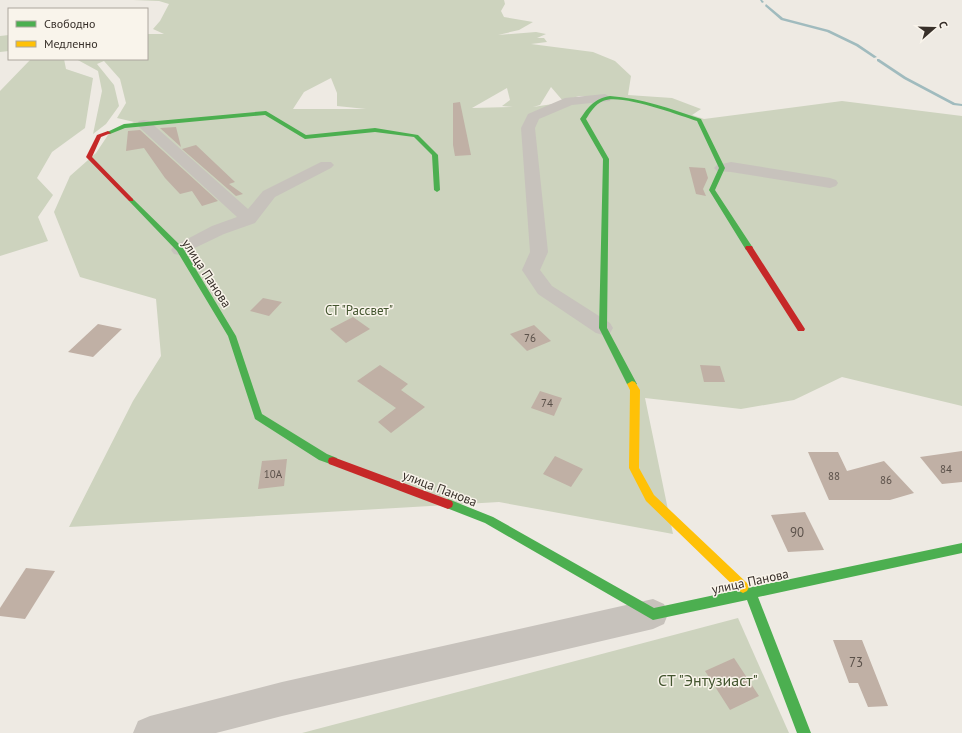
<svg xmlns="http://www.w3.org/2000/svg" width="962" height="733" font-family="'PT Sans',sans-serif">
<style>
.green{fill:#cdd3be;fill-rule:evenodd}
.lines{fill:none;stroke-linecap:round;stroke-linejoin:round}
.stream{fill:#a0bbbe;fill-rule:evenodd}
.building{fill:#c0b0a5}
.street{fill:#c7c2bc;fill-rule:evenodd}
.fast{fill:#4caf50;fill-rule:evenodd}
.slow{fill:#ffc107;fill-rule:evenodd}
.jam{fill:#c62828;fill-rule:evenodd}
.labels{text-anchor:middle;stroke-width:3;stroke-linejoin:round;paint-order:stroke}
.number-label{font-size:11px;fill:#5a5049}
.street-label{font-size:13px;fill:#38302a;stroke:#f9f4eb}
.park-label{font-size:13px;fill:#43552f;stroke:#f9f4eb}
.near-number-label{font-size:13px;fill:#5a5049}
.near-park-label{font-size:16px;fill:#43552f;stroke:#f9f4eb}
</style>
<rect width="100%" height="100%" fill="#eeeae3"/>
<g class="green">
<path d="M133,0h371l1,4 -4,7 3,6 29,5 -14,8 -21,5 38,-3 10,2 -9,4h7l3,4 -16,2 62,8 22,9 16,15 -3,19 44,3 29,11 -9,6 12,4 138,-18 120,15v290l-120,-29 -48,23 -53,9 -96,-11 28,136 -174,-32 -430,25 64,-126 28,-45 -5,-57 -76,-22 -26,-65 16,-36 26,-23 14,-21 24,-10 -17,-4 9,-15 -6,-24 -16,-18 -7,3 17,21 5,21 -13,18 -13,10 9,-43 -4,-20 -22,-12h71v-25h17l-11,-5 7,-8 9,-17 -10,-3zM331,78l6,15v13l29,3h-73l11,-17zM551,87l12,14 16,-5 20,1 -66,10 7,-2zM507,88l3,12 -8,6 11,1 -41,1z"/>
<polygon points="9,35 9,51 0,52 0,36"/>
<polygon points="31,59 64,59 66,69 93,78 85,128 52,152 37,178 53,195 38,217 48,241 0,256 0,91"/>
<polygon points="738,618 789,733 302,733"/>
</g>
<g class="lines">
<g class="stream">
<polygon points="760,0 762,0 764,2 762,3"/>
<polygon points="766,4 783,18 829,30 858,44 877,57 874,58 856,46 827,32 781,20 765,6"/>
<polygon points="877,59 879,59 906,77 955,103 962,104 962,106 953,105 904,79 877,61"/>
</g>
</g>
<g class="building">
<polygon points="460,102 471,155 455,156 453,145 453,103"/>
<polygon points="176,127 181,147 160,128"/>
<polygon points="140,130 218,201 202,206 192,191 180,194 165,178 144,148 126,151 128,131"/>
<polygon points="196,145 235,182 229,184 243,194 236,196 182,149"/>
<polygon points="689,167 705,168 708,178 703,189 706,196 696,194"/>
<polygon points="263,298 282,302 269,316 250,311"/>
<polygon points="353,317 370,329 346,343 330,329"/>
<polygon points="98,324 122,329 93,357 68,352"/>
<polygon points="534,325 551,341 527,351 510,334"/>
<polygon points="380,365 408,384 401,390 425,407 391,433 378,422 396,408 357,381"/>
<polygon points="700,365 720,366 725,382 704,382"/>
<polygon points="540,391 562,398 554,416 531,408"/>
<polygon points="962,451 962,482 942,484 920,457"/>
<polygon points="808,452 838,452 847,471 884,461 914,493 890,500 829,500"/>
<polygon points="555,456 583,469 571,487 543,474"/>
<polygon points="287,459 284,486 258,489 262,461"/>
<polygon points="805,512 824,550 788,552 771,515"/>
<polygon points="26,568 55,571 25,619 0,616 0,608"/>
<polygon points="833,640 862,640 888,706 868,707 858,683 849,683"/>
<polygon points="734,658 759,696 730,710 705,671"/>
</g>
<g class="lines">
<g class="street">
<polygon points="605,94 611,98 610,101 572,105 539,119 535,128 548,252 540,270 552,286 610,323 613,328 610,333 603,335 596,333 538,294 522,270 530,252 521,128 528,114 565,98"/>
<polygon points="144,120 149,121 248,209 263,191 321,162 331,162 334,165 331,168 275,197 255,223 224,234 180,255 174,254 171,250 174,246 212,226 237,217 139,127 137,124 139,121"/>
<polygon points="731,162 830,178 836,180 838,183 836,186 830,188 731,172 717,171 714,168 717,165"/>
<polygon points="653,599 664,604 668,614 664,624 653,629 282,716 216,733 133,733 138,721 150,716 282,682"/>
</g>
<g class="fast">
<path d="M610,96c31,2 61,13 91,23l24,49 -10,22 38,58 -1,2h-6l-37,-60 10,-22 -22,-47c-19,-6 -77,-28 -94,-20 -8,3 -13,12 -17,18l23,40 -2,169 30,56 -5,3 -5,-3 -28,-56 4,-169 -23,-40c9,-13 14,-20 30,-23z"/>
<polygon points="266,111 306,135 375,128 418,135 438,155 440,190 437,192 434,190 432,155 414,137 375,132 305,139 265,115 125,128 110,134 105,133 124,124"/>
<polygon points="131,198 133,199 183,248 236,336 262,414 327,454 337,458 338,461 337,464 333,465 319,460 255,419 228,336 177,251 129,201 129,199"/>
<polygon points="448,499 493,517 654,608 738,590 737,587 739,583 743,581 752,587 962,543 962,553 758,597 811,733 797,733 747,600 653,620 485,523 444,507 443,504 444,501"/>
</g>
<polygon class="slow" points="632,381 635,382 640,390 639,468 654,495 747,583 749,587 747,591 743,593 739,591 646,501 629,468 630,390 627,384"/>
<g class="jam">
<polygon points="108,131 111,133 101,137 92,157 133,199 133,201 129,201 86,157 97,135"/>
<polygon points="746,246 752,246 753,248 805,329 804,331 798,331 745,248"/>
<polygon points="333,457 452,501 453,504 452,507 448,509 329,464 328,461 329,458"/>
</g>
</g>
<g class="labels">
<g class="number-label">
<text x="530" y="342">76</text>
<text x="547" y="407">74</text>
<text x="946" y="473">84</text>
<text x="273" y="478">10А</text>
<text x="834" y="480">88</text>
<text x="886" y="484">86</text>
</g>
<g class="street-label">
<text transform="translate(207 273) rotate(57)" y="5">улица Панова</text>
<text transform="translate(440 488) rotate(21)" y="5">улица Панова</text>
<text transform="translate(750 581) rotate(-12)" y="5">улица Панова</text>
</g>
<g class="park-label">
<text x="359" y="315">СТ "Рассвет"</text>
</g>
<g class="near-number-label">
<text x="797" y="537">90</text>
<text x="856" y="667">73</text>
</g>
<g class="near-park-label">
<text x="708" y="686">СТ "Энтузиаст"</text>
</g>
</g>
<rect x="8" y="8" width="140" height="52" fill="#f9f4eb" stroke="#aca69e"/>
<rect x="16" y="21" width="20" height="6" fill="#4caf50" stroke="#aca69e"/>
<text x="44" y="28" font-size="12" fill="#38302a">Свободно</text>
<rect x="16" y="41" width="20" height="6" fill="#ffc107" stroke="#aca69e"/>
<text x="44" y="48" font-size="12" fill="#38302a">Медленно</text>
<g transform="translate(934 28) rotate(70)" stroke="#f9f4eb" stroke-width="3" paint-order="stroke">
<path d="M0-3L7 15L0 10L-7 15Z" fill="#38302a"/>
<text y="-6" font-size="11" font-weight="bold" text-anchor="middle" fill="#38302a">С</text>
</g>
</svg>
